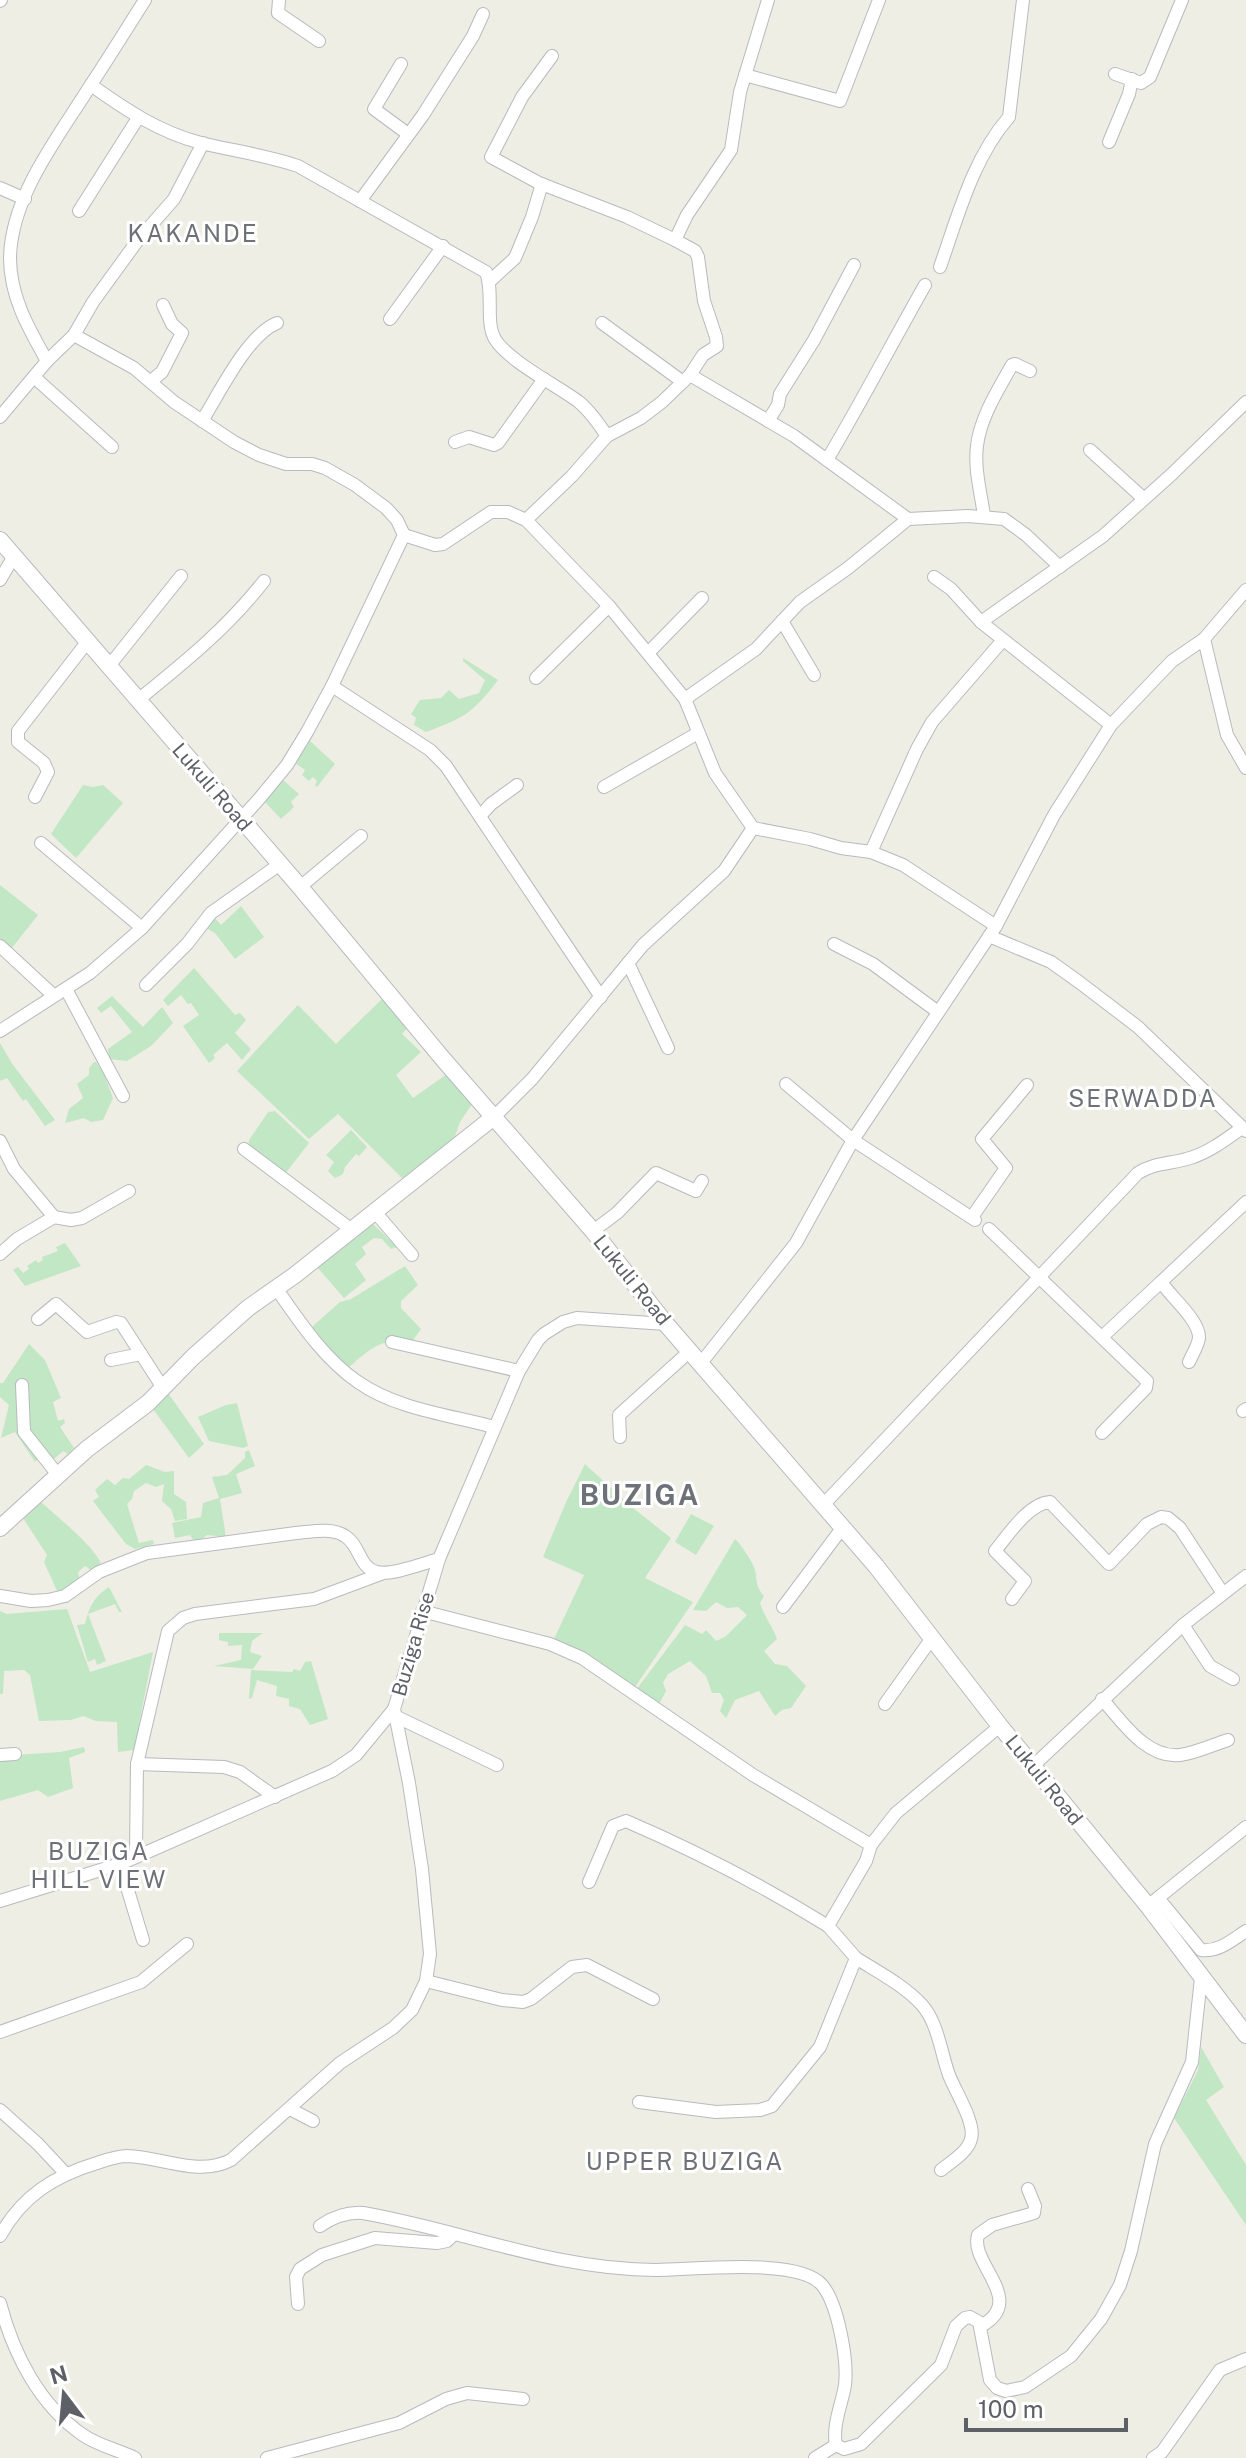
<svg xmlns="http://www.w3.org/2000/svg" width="1246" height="2458" font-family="'Public Sans',sans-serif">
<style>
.green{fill:#c1e7c4}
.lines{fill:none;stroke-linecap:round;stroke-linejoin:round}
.minor-casing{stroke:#b7babf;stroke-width:14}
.tertiary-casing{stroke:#b7babf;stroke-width:18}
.minor{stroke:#fff;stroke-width:12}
.tertiary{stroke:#fff;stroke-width:16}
.labels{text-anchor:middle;stroke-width:6;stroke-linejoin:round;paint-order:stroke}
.street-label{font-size:20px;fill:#5d6066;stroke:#fff}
.quarter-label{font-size:24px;letter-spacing:2px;fill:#6e7278;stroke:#fff}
.district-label{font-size:28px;font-weight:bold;letter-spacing:2px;fill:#6e7278;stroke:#fff}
</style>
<rect width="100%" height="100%" fill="#efeee5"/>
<g class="green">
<path d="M463,658l35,22c-25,33 -34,38 -72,52l-12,-7 2,-7 -5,-4 9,-14 21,-2 8,-8 10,9 20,-6 6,-13 -22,-19z"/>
<polygon points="310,741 335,764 317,787 315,785 317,781 313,777 309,781 302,775 305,770 295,763"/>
<polygon points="283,780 299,794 291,802 294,807 281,819 265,802"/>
<polygon points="83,785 93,787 103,785 123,803 76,858 51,834"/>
<polygon points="0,885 38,915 11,949 0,939"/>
<polygon points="241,906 264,937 235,959 215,933 204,927 212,915 221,925"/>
<polygon points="194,968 235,1015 240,1013 246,1020 235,1033 251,1049 242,1060 227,1043 213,1055 215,1058 209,1063 183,1026 199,1015 191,1003 188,1004 181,995 168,1006 163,1000"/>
<polygon points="112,996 143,1027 162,1007 173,1023 151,1046 127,1061 109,1059 108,1049 132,1032 111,1006 101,1013 97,1008"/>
<polygon points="383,998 407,1028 402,1034 421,1052 396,1075 413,1098 447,1074 472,1104 460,1122 454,1139 405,1181 338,1114 309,1139 237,1071 298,1005 336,1044"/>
<polygon points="0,1043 13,1065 55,1120 45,1126 26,1099 23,1101 7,1078 0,1081"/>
<polygon points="94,1062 96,1062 104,1074 113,1098 103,1120 91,1122 84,1118 65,1123 69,1109 83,1098 77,1084 89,1075 89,1068"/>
<polygon points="275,1111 309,1143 285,1174 248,1148 249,1140 268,1112"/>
<polygon points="351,1130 367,1147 359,1156 356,1154 345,1167 343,1174 335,1178 328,1171 334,1162 326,1155"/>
<polygon points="373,1224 397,1247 391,1249 382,1239 374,1238 362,1247 366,1254 355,1264 366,1280 344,1298 317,1267"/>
<polygon points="65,1243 81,1266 25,1286 13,1270 18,1267 23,1273 29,1269 27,1266 36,1260 38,1263 43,1260 42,1257 58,1251 56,1247"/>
<path d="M405,1266l13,19 -17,16v7l20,21 -10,14c-28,-8 -44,8 -64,26l-35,-42 28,-25 11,-3z"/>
<polygon points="29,1344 45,1360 61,1398 53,1402 58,1421 64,1419 65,1423 60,1427 74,1448 68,1454 63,1451 54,1459 44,1452 35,1462 15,1432 1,1438 9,1405 0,1397 0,1383 3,1383"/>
<polygon points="168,1393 204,1444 189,1458 153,1409"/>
<polygon points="237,1403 248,1446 243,1448 209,1441 198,1417 226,1405"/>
<polygon points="249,1450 255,1466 236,1474 242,1493 220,1499 226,1537 207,1535 196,1544 190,1535 175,1538 172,1523 201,1517 203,1503 219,1498 212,1477 227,1475 245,1458 245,1452"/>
<polygon points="585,1464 633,1508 671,1538 645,1578 693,1602 635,1687 586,1653 554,1639 584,1575 543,1557 567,1500"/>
<polygon points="146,1465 165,1472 174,1471 174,1494 186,1502 187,1519 175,1521 171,1509 162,1501 164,1484 156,1487 146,1483 134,1491 132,1499 127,1504 139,1543 153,1540 154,1544 135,1549 126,1544 93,1501 99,1497 95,1490 107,1479 115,1485 123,1478 129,1479"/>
<path d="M40,1501c19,18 49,40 61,62l-10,7 -6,-4 -7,6 2,10 -22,11 -14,-31 3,-7 -24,-37z"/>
<polygon points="691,1514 714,1526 696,1555 675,1542"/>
<path d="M735,1539c5,4 16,21 18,26 6,13 0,18 11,31l-4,7c4,13 14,26 17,36l-13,12 11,13 12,2 19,20 -15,22 -9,2 -7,6 -16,-25 -24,9 -9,18 -6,-7 4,-11 -4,-7h-8l-6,-17 -16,-15 -22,13 -5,9 3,8 -8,15 -22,-16 49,-65 17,9 4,-4 10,11 9,-4 22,-22 -9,-8 -11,1 -11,-6 -10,9 -13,-1z"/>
<path d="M109,1587l13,25h-3l-4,-8 -27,10 18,47 -9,4 -2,-6 -7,3 -11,-37 8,-1c5,-19 9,-27 24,-37z"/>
<polygon points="67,1609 90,1672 153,1652 134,1750 118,1752 117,1722 96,1721 83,1716 71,1720 39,1721 30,1675 24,1670 4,1671 3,1694 0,1694 0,1611 7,1614"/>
<polygon points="219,1633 263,1633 252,1641 250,1652 262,1656 253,1669 214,1666 241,1660 242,1645 228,1646 228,1642 219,1640"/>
<polygon points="311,1661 328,1719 310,1725 300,1709 289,1706 289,1699 276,1696 277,1686 257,1680 252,1698 249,1699 251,1670 292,1672 294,1669 300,1671 305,1662"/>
<polygon points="84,1747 85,1752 69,1758 73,1788 48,1797 38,1790 0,1801 0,1756 60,1752"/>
<polygon points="1201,2047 1224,2087 1206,2100 1246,2165 1246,2225 1174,2118 1198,2070"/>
</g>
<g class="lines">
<defs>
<g id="minor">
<polyline points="279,0 278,13 319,41"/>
<polyline points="0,1 1,0"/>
<polyline points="552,56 522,97 491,157 539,183 627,217 675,240"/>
<polyline points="401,64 374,109 408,134"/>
<polyline points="1115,74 1141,83 1150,77 1182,0"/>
<polyline points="745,75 840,101 879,0"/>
<path d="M91,85c35,25 68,47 110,58 33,8 65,12 97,23l188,106c8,20 -1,51 9,67 13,22 63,47 84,63 11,9 20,22 28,34"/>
<polyline points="1109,142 1129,94 1132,79"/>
<polyline points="0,188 25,199"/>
<polyline points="360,201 423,115 473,36 483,14"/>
<polyline points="79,211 138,118"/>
<path d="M940,267c18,-51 33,-109 69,-150l14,-117"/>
<polyline points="490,281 515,258 532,217 542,184"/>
<polyline points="390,319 443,246"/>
<polyline points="602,323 683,382"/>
<polyline points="74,335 93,302 138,240 174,199 203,143"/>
<path d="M47,361c-18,-32 -37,-64 -37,-103 1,-63 50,-123 82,-175 18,-27 35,-55 53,-83"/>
<polyline points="690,375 794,436 908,519 968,516 1004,519 1026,535 1060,567"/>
<polyline points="34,377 112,447"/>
<polyline points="151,381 162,372 182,333 172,324 163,305"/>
<polyline points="0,417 47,361 74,335 134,368 174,402 234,442 259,455 286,464 312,464 325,468 355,485 386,508 397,520 404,535 332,686 307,732 287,765 259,799 142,928 90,973 0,1031"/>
<path d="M202,421c17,-27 45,-86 75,-98"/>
<polyline points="768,421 778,405 780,394 814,340 854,265"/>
<polyline points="455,442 469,437 494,445 498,443 544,379"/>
<polyline points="1090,450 1143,498"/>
<path d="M827,460c34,-57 65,-117 98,-175"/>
<path d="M984,516c-3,-23 -10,-47 -7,-70 3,-28 21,-56 35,-81l3,-1 15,7"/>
<polyline points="526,520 572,476 607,436 641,418 662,402 690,375 703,355 717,346 716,337 704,301 698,257 695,251 675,240 687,215 731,150 740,92 768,0"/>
<polyline points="404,535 435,545 443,544 491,512 508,512 526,520 609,606 685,699 715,773 753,828 724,871 643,945 532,1079 495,1116"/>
<polyline points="934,577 951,589 981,622 1111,725"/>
<polyline points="0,580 14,556"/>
<polyline points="782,621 814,675"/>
<polyline points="981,622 1103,536 1172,474 1246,402"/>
<polyline points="1204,639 1227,735 1246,768"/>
<polyline points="649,652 702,598"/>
<polyline points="109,666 181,576"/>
<polyline points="536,678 609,606"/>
<polyline points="332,686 430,750 446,766 601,997"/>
<polyline points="685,699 756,649 800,602 848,568 908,519"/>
<path d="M138,700c47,-38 89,-72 126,-119"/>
<polyline points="604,787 698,733"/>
<polyline points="35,797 48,772 44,763 18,742 18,731 88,641"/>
<polyline points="480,816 491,804 517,785"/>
<polyline points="753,828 810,839 841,848 871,852 903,865 996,926"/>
<polyline points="41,843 142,928"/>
<polyline points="871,852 917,749 932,722 1003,640"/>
<polyline points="300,887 361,836"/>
<polyline points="989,936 1051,962 1079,982 1138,1027 1246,1131"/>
<polyline points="834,944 873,964 938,1012"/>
<polyline points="0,946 53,995"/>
<polyline points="628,963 668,1048"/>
<polyline points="146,985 187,944 211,913 280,864"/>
<polyline points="66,989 123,1096"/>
<polyline points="786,1084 853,1140 975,1220"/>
<polyline points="0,1141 14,1169 54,1217 71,1220 82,1218 129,1191"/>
<polyline points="244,1149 352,1230"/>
<polyline points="375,1212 412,1255"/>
<polyline points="972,1217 1006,1168 982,1139 1027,1085"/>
<polyline points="989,1229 1147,1381 1146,1388 1102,1433"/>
<polyline points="593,1231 617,1213 656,1173 696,1191 702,1181"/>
<polyline points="0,1254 17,1239 54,1217"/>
<path d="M276,1288c23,33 48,71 82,94 38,27 92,33 136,45"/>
<polyline points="38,1319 56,1304 87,1332 116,1322 121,1323 163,1388"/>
<polyline points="1102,1337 1161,1282"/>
<polyline points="392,1342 519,1371"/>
<polyline points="111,1360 141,1354"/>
<path d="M1189,1362c3,-7 10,-18 10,-25 0,-17 -28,-40 -38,-55l85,-80"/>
<polyline points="701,1363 796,1243 853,1140 996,926 1054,815 1111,725 1172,661 1204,639 1246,590"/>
<polyline points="22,1385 24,1432 58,1475"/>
<polyline points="1243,1411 1246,1409"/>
<polyline points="620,1437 619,1415 690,1351"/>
<path d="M824,1504l314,-331c17,-11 36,-9 55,-16 18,-6 33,-18 49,-29"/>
<path d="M0,1596l31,5 17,-1 17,-4 34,-24 48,-19 149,-20c15,-1 35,-6 49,3 15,9 14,32 32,36 14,4 47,-9 62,-13"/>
<path d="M1012,1599l13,-18 -30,-30c13,-16 34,-48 55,-49l59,62 38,-40 14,-7 7,1 12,10 42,64"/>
<polyline points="783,1607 843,1527"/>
<polyline points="422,1611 550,1644 582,1658 753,1775 871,1845 896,1813 1000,1726"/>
<polyline points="1183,1625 1210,1666 1233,1679"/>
<path d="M1102,1699c19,21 44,60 78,56 16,-2 32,-10 48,-15"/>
<polyline points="885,1704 932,1638"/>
<polyline points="397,1717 497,1765"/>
<polyline points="0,1755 15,1754"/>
<polyline points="137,1764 224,1767 240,1772 275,1797"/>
<polyline points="1032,1767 1183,1625 1246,1576"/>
<polyline points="136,1856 137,1764 168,1631 183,1618 195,1614 314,1599 381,1574"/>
<polyline points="120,1864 143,1940"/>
<path d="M589,1882l24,-56 13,-5c70,30 137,65 202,105"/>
<path d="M1158,1898l43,52c18,2 31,-10 45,-19"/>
<polyline points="0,1901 120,1864 332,1771 356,1755 394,1709"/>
<polyline points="1148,1906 1246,1827"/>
<path d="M856,1958c22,14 49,28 66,47 16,18 19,48 27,70 6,16 27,48 22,64 -3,13 -20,23 -30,31"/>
<polyline points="426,1981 502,2000 523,2002 531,1999 572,1967 587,1965 653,1999"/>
<polyline points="0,2032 141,1982 187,1944"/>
<polyline points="639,2102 716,2112 760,2110 772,2106 820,2047 856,1958 828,1926 866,1861 871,1845"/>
<polyline points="290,2109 313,2121"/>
<polyline points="0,2110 38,2144 65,2173"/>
<path d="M320,2226c13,-9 28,-14 43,-13 98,17 192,57 293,57 37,0 143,-13 166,15 16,19 26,75 23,100 -3,19 -13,40 -9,60"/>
<path d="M0,2236c22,-40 54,-60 97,-73 9,-3 20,-7 30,-7 35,1 71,21 104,4l109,-97 53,-35 19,-18 14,-29 4,-27 -8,-85 -13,-86 -15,-74 45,-150 80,-188 19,-31 6,-6 19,-12 14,-4 89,6"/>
<path d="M0,2303c13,50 39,102 83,132 14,10 35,15 52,23"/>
<polyline points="298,2304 296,2277 300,2269 322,2255 375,2238 437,2243 447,2241 454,2234"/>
<path d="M981,2326c47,-26 -12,-62 -3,-91l14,-10 42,-12 1,-7 -7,-17"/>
<polyline points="267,2458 399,2423 446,2399 467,2393 523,2399"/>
<polyline points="815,2458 836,2445 844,2449 861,2444 941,2365 956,2326 965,2318 970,2317 979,2322 990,2380 997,2388 1006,2391 1025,2387 1071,2356 1101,2319 1120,2285 1131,2251 1155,2144 1192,2062 1201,1978"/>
<polyline points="1153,2458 1162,2452 1220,2370 1246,2359"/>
</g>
<g id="tertiary">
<polyline points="0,540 300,887 443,1059 593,1231 666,1324 876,1566 1000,1726 1148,1906 1246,2035"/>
<polyline points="0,1528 87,1449 148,1403 193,1357 248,1308 295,1275 495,1116"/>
</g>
</defs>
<use href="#minor" class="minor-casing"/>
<use href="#tertiary" class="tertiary-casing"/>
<use href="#minor" class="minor"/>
<use href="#tertiary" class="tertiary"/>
</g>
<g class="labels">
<g class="street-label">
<text transform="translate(212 787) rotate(49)" y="7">Lukuli Road</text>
<text transform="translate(632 1280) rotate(51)" y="7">Lukuli Road</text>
<text transform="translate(413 1644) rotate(-74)" y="7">Buziga Rise</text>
<text transform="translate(1044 1780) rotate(51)" y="7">Lukuli Road</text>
</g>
<g class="quarter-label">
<text x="193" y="242">KAKANDE</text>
<text x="1143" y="1107">SERWADDA</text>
<text x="99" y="1860">BUZIGA<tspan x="99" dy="28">HILL VIEW</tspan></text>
<text x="685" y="2170">UPPER BUZIGA</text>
</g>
<g class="district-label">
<text x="640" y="1505">BUZIGA</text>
</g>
</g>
<g transform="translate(64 2394) rotate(344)" stroke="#ffffff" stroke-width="6" paint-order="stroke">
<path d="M0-6L14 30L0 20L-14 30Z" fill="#5d6066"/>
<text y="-12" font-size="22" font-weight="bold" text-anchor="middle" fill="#5d6066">N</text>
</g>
<path d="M966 2418v12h160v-12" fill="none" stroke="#5d6066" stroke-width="4"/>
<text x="978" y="2418" font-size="24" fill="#5d6066" stroke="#ffffff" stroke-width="6" paint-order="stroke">100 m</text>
</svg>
